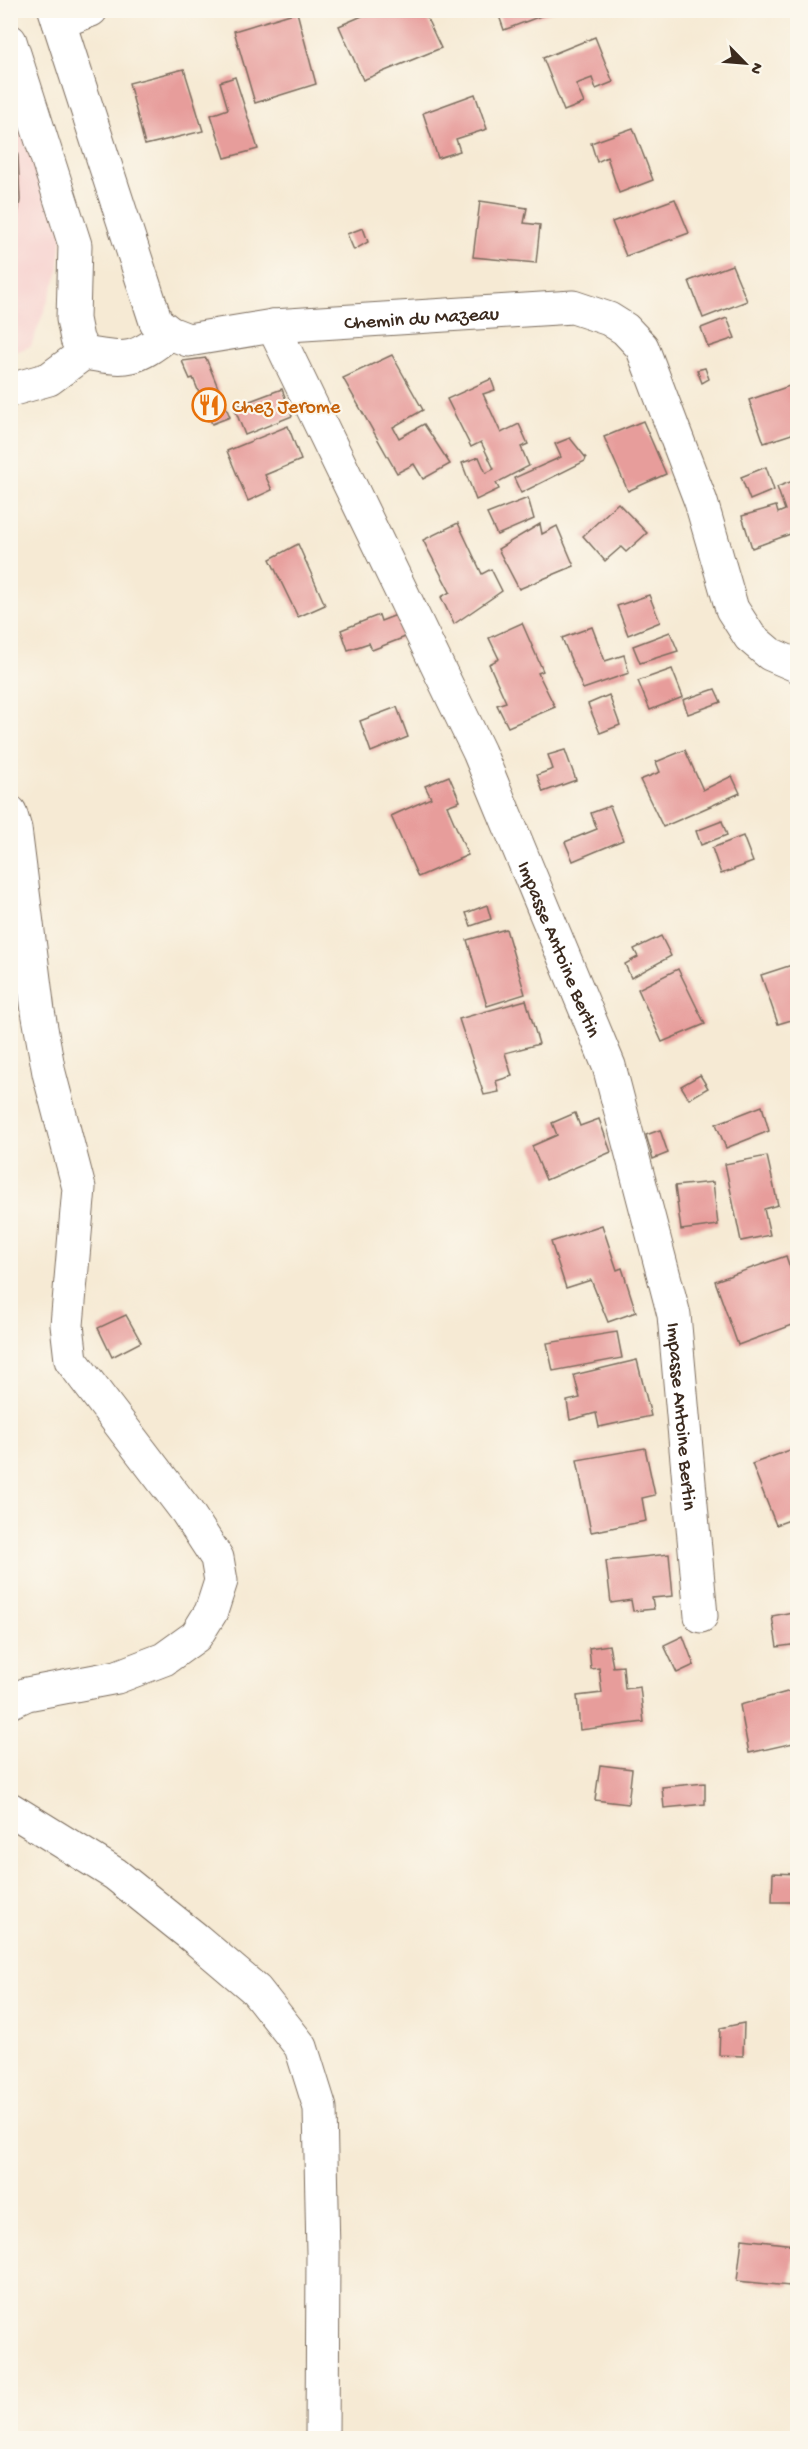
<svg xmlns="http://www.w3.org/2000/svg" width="808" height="2449" font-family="'Gochi Hand',sans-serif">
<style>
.built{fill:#f7d0ce}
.building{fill:#e79d9b}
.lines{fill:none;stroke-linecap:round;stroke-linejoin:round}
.minor-casing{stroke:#7c6d5e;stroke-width:35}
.minor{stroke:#fff;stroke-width:33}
.labels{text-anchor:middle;stroke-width:4.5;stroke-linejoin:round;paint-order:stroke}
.street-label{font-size:20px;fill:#3b2a1e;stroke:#fbf7ec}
.food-label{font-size:20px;fill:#c56008;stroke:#fbf7ec;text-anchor:start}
</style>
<rect width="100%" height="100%" fill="#fbf7ec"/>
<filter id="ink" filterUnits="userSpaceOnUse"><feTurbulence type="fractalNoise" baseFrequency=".0167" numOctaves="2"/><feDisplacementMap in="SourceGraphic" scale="12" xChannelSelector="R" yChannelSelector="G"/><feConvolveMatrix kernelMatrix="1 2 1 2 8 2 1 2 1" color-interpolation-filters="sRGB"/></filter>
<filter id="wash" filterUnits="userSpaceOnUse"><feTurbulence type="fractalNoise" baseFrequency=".008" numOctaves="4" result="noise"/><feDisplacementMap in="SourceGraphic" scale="24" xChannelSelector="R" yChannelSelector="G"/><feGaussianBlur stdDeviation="1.35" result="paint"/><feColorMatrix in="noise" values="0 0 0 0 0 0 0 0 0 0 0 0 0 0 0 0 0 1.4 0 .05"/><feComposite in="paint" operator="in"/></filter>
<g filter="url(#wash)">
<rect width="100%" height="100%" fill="#f6ead4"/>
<polygon class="built" points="15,10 68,183 58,274 31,346 11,354 10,11"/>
<g id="blocks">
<g class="building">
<polygon points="376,10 423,10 441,48 363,80 339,26"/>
<polygon points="497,10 554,10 554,11 504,30"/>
<polygon points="297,12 316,84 255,103 234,31"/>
<polygon points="595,37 613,82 596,89 592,78 576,84 584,103 564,111 543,58"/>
<polygon points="184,69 203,131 145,145 129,83"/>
<polygon points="235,77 258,149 225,158 211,115 228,109 220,82"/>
<polygon points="475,94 487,129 456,139 460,151 438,158 423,113"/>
<polygon points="12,117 18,157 20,200 11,263"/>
<polygon points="633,128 653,180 619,193 607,157 597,162 591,143"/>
<polygon points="675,199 689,233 626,256 612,222"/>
<polygon points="480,201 527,208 524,223 540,225 536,263 473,257"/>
<polygon points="363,228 368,242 354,250 347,234"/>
<polygon points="732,265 747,301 703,318 689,281"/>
<polygon points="727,318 735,338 708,347 701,328"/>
<polygon points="392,355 423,410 393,427 399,438 424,424 450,464 423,479 414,464 397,473 343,378"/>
<polygon points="206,358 230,417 212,424 193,378 190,379 182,361"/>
<polygon points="705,368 709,379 702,383 697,370"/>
<polygon points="491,379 495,390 483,394 501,433 519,424 528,444 521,447 529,466 496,483 499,489 476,500 462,463 479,457 486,473 494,469 481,442 471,447 447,399"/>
<polygon points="798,383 798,432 764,443 749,400"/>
<polygon points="282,389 292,416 245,435 234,407"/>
<polygon points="643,421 666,474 628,491 604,437"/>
<polygon points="288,426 301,460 265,475 272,490 248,501 227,451"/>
<polygon points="570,438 586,458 585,461 521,493 514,478 561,457 555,444"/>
<polygon points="766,467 774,490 750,500 741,477"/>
<polygon points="798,479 798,527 792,529 793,533 752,548 742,516 776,506 778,513 785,510 777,487"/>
<polygon points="528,498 534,519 497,535 487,514"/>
<polygon points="618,503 647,533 626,552 621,547 605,561 583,536"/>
<polygon points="458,523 482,574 491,569 502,591 454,624 441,597 450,592 423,540"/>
<polygon points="540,524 542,534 557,526 574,566 519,589 498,549"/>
<polygon points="298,544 325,605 298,617 270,559"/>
<polygon points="649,595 660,622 628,635 617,606"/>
<polygon points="404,612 413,634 372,650 369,643 348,650 341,630 379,615 381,621"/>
<polygon points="522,623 543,671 538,673 555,707 508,727 497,705 506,702 489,664 499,659 489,638"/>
<polygon points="592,627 605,661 624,655 629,673 583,689 562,638"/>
<polygon points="670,632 678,651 640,663 633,646"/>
<polygon points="672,669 683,697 650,710 638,681"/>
<polygon points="715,689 721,702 688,714 683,700"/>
<polygon points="609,695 620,725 600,733 588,704"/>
<polygon points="397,707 408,737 371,752 360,721"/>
<polygon points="565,750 576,780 543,792 537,775 553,769 548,755"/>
<polygon points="685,750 703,790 732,776 740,793 663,827 640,780 660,772 656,762"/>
<polygon points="449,776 460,801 447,806 468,855 418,877 391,816 431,798 425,786"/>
<polygon points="610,806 623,840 573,861 565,842 597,829 591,813"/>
<polygon points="722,821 727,835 701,845 696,831"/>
<polygon points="743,836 753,862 721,874 712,848"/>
<polygon points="487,905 491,919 471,926 466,913"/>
<polygon points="506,929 525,994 487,1006 467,940"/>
<polygon points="661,936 671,956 631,978 625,964 638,957 634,949"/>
<polygon points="798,963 798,1018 778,1024 761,975"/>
<polygon points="678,969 705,1024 662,1042 638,989"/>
<polygon points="526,1000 539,1044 505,1053 512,1076 496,1081 499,1092 484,1095 459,1019"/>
<polygon points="700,1075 708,1088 689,1099 681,1086"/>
<polygon points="762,1106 769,1131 726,1148 716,1124"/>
<polygon points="575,1113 580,1126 599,1119 611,1152 546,1180 532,1146 557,1135 552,1123"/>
<polygon points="660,1130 668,1153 653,1159 646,1135"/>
<polygon points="767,1156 778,1205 764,1209 770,1235 741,1241 725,1164"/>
<polygon points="713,1182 718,1225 681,1230 675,1186"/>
<polygon points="602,1225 617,1270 622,1268 636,1312 608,1322 591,1280 566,1288 551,1242"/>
<polygon points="786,1256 798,1291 798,1323 738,1345 715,1281"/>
<polygon points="126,1315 141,1342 112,1357 98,1328"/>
<polygon points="617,1332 622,1358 553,1371 547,1343"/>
<polygon points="637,1360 651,1416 599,1427 596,1413 570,1420 567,1401 580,1398 574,1375"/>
<polygon points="798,1447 798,1517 776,1525 752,1464"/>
<polygon points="645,1448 655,1495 642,1498 646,1521 591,1532 577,1460"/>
<polygon points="669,1554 673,1596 652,1598 654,1609 633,1611 631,1600 611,1603 606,1561"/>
<polygon points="798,1611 798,1644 777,1647 772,1616"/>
<polygon points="683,1636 694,1665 677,1673 664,1645"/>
<polygon points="609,1645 613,1667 623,1666 625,1689 640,1687 644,1722 580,1730 577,1696 602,1693 599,1668 591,1669 589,1648"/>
<polygon points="798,1689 798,1742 749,1753 740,1705"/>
<polygon points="600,1765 632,1769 628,1804 595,1800"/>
<polygon points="705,1783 705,1804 664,1808 662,1787"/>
<polygon points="773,1873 797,1874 795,1902 772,1902"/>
<polygon points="744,2023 743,2056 719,2055 720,2028"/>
<polygon points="742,2239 794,2245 790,2286 737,2281"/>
</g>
</g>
</g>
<g filter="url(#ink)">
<use href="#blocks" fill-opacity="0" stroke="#7c6d5e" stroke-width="1.5"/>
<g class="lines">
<defs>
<g id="minor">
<path id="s1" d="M55,10l101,312 14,11 18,7 85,-14 300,-19 36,12 16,10 17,18 59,155 31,107 18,28 20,17 28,12"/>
<polyline points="59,22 91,10"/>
<polyline points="10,41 75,245 73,319 77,339 84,353"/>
<path id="s2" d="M273,326l206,426 130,314 65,249 27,301"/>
<path d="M10,390l39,-11 35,-26c44,7 49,9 86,-20"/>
<polyline points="10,812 15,829 38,1011 49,1073 79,1188 67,1325 71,1360 187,1512 217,1558 221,1581 211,1612 196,1636 164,1659 117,1677 27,1694 10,1702"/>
<polyline points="10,1809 115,1874 196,1939 256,1990 301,2047 320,2108 323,2253 322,2438"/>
</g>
</defs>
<use href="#minor" class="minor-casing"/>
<use href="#minor" class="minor"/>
</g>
</g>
<defs>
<symbol id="restaurant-ring" viewBox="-11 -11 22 22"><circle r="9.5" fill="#fbf7ec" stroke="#e8710a" stroke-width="1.5"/><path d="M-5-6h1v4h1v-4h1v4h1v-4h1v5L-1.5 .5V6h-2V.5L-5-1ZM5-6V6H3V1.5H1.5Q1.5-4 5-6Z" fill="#e8710a"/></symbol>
</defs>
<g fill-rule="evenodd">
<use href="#restaurant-ring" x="190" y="386" width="38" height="38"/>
</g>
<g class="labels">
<g class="street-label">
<text dy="7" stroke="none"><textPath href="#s1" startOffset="600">Chemin du Mazeau</textPath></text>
<text dy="7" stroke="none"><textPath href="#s2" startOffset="686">Impasse Antoine Bertin</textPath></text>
<text dy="7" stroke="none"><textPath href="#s2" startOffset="1172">Impasse Antoine Bertin</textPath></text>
</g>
<g class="food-label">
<text x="232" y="412">Chez Jerome</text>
</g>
</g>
<rect width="808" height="2449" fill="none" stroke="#fbf7ec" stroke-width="36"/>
<g transform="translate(745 63) rotate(115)" stroke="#fbf7ec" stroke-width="4.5" paint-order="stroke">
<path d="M0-4.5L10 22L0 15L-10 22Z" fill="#3b2a1e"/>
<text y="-9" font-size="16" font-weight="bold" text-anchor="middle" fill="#3b2a1e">N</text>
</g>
</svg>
